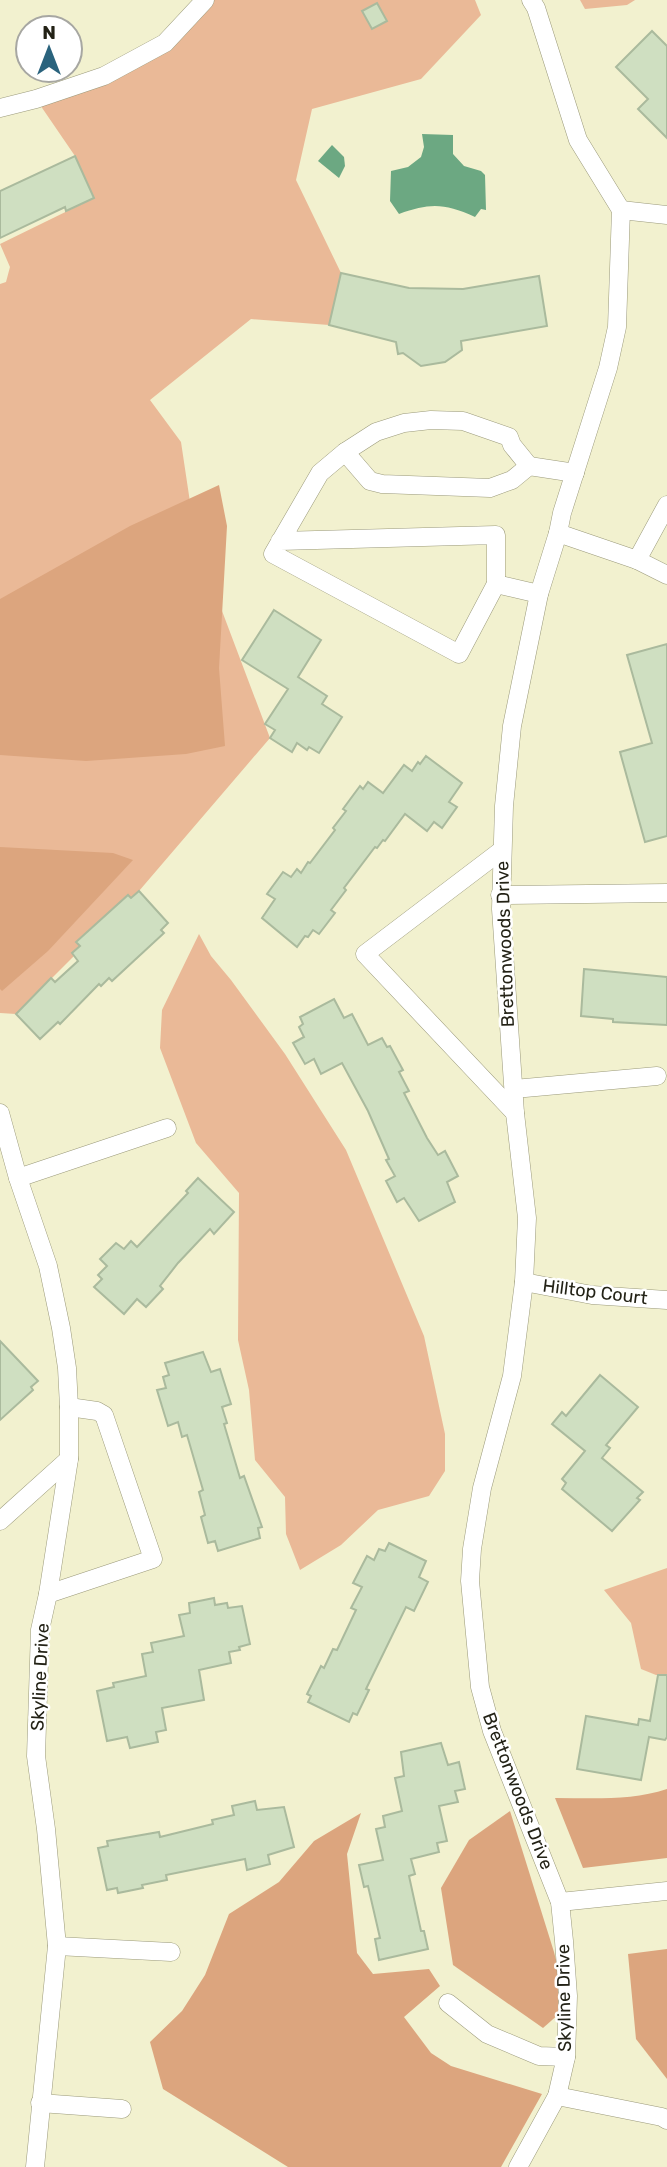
<svg xmlns="http://www.w3.org/2000/svg" width="667" height="2167" font-family="Rubik,sans-serif">
<style>
.green{fill:#eab997}
.forest{fill:#dca57e}
.water{fill:#6ca882}
.building{fill:#cfdfc1;stroke:#aaba9d;stroke-width:2}
.lines{fill:none;stroke-linecap:round;stroke-linejoin:round}
.street-casing{stroke:#9b9a7b;stroke-width:19}
.street{stroke:#fff;stroke-width:18}
.labels{text-anchor:middle;stroke-width:5;stroke-linejoin:round;paint-order:stroke}
.street-label{font-size:18px;fill:#232216;stroke:#fff}
</style>
<rect width="100%" height="100%" fill="#f2f1cf"/>
<g class="green">
<polygon points="205,0 475,0 481,15 421,79 312,109 296,180 341,273 329,325 251,319 150,400 181,442 196,542 270,738 139,891 16,1014 0,1013 0,284 6,282 10,267 0,244 94,198 75,156 36,99 165,43"/>
<polygon points="580,0 635,0 627,5 585,9"/>
<polygon points="199,934 211,956 231,980 285,1054 346,1150 424,1336 445,1434 445,1471 429,1496 378,1510 341,1545 300,1570 286,1534 285,1497 255,1460 249,1390 238,1340 239,1193 196,1143 160,1048 162,1010"/>
<polygon points="667,1568 667,1675 656,1675 641,1669 631,1623 604,1590"/>
</g>
<g class="forest">
<polygon points="219,485 227,526 219,668 225,746 186,754 86,761 0,755 0,599 130,526"/>
<polygon points="0,847 113,853 133,860 48,951 2,991 0,989"/>
<path d="M667,1789v69l-84,10 -28,-70c37,0 76,3 112,-9z"/>
<polygon points="510,1811 554,1952 568,2006 543,2028 453,1965 441,1888 469,1840"/>
<polygon points="361,1813 347,1854 357,1953 373,1974 429,1969 440,1986 404,2017 431,2053 451,2066 542,2094 501,2167 288,2167 163,2089 150,2042 182,2011 205,1975 229,1914 279,1882 314,1841"/>
<polygon points="667,1949 667,2079 636,2039 628,1954"/>
</g>
<g class="water">
<path d="M422,134l31,1v19l11,12 17,5 4,4 1,35 -5,-1 -6,8c-31,-14 -45,-14 -76,-3l-9,-13 1,-30 17,-4 13,-10 3,-10z"/>
<polygon points="332,145 344,157 345,166 339,178 318,161"/>
</g>
<g class="building">
<polygon points="377,3 387,21 372,29 362,11"/>
<polygon points="652,31 667,46 667,138 638,109 648,99 616,67"/>
<polygon points="75,156 94,198 66,211 65,207 0,238 0,191"/>
<polygon points="341,273 409,288 463,289 539,276 547,326 461,341 462,350 445,362 421,366 403,353 398,354 396,342 329,325"/>
<polygon points="274,610 321,640 298,677 327,696 322,704 342,717 319,753 309,747 307,750 297,743 292,752 270,738 275,730 265,724 288,689 242,660"/>
<polygon points="667,644 667,836 645,842 620,752 652,743 627,655"/>
<polygon points="426,756 462,783 449,802 457,807 442,828 434,822 427,831 405,814 385,841 383,840 377,848 375,847 344,888 346,890 331,910 335,913 319,934 313,930 308,937 305,936 297,947 262,918 275,899 267,894 283,872 291,877 297,869 301,873 308,862 310,863 335,830 333,828 346,811 343,809 360,786 363,789 368,782 383,793 404,765 412,771 418,762 420,764"/>
<polygon points="139,891 168,923 161,930 164,933 112,981 109,978 101,986 99,984 60,1024 58,1022 40,1039 16,1014 51,978 55,982 78,961 72,953 80,946 76,942 128,895 131,898"/>
<polygon points="584,969 667,977 667,1025 613,1022 613,1019 581,1016"/>
<polygon points="334,999 344,1018 352,1014 368,1045 382,1038 387,1047 390,1046 403,1070 399,1072 409,1091 404,1093 427,1138 438,1155 445,1151 458,1176 447,1182 455,1202 419,1221 404,1198 397,1202 386,1181 395,1176 386,1160 389,1159 368,1111 342,1063 321,1074 314,1059 305,1064 293,1043 304,1037 299,1027 303,1024 300,1017"/>
<polygon points="198,1178 234,1212 214,1234 210,1229 178,1263 160,1286 163,1289 146,1307 137,1299 124,1314 94,1287 102,1279 98,1275 107,1266 100,1259 116,1243 124,1249 131,1241 137,1247 188,1193 186,1191"/>
<polygon points="0,1341 38,1381 31,1387 33,1390 0,1420"/>
<polygon points="203,1352 211,1372 220,1369 231,1404 222,1407 227,1423 224,1424 240,1478 244,1476 262,1527 258,1528 260,1538 218,1551 215,1541 208,1543 201,1517 205,1515 199,1492 203,1490 187,1435 182,1437 178,1422 168,1426 157,1390 166,1388 163,1377 169,1375 165,1363"/>
<polygon points="600,1375 638,1407 606,1445 610,1448 602,1458 643,1492 637,1498 640,1500 612,1531 562,1489 566,1483 562,1479 585,1451 552,1424 562,1412 566,1416"/>
<polygon points="389,1543 426,1561 419,1577 428,1582 414,1611 406,1607 366,1689 369,1690 357,1715 353,1713 349,1722 308,1702 311,1696 307,1694 321,1666 324,1668 333,1649 337,1650 356,1610 351,1608 362,1587 353,1583 367,1556 374,1560 379,1549 385,1551"/>
<polygon points="214,1598 215,1605 227,1603 228,1608 242,1606 250,1644 239,1647 240,1650 229,1652 231,1663 199,1670 204,1700 162,1708 166,1730 156,1732 158,1742 130,1748 127,1737 107,1741 97,1691 114,1687 113,1683 146,1676 142,1654 153,1652 151,1643 184,1636 179,1615 190,1613 189,1603"/>
<polygon points="658,1675 667,1675 667,1737 665,1740 649,1737 641,1780 577,1769 586,1716 638,1725 639,1719 650,1721"/>
<polygon points="441,1743 448,1765 459,1762 465,1789 455,1791 458,1802 439,1806 447,1841 437,1843 439,1852 411,1859 415,1874 409,1876 421,1931 424,1931 428,1949 379,1960 375,1939 380,1938 368,1886 364,1887 359,1865 383,1860 376,1829 385,1827 383,1816 402,1811 395,1778 404,1776 401,1752"/>
<polygon points="255,1801 257,1810 284,1807 294,1847 268,1855 270,1864 247,1870 245,1859 166,1875 167,1880 142,1885 143,1888 118,1893 117,1888 107,1890 98,1848 108,1846 107,1841 159,1832 160,1837 213,1824 212,1820 234,1815 232,1806"/>
</g>
<g class="lines">
<defs>
<g id="street">
<polyline points="0,108 36,99 104,76 165,43 205,0"/>
<polyline points="621,210 667,215"/>
<polyline points="345,452 370,481 382,484 490,488 512,480 529,466 575,473"/>
<polyline points="558,533 637,560 667,575"/>
<polyline points="280,541 496,535 496,584 459,654 273,554 320,473 345,452 376,432 404,423 431,420 463,421 509,437 512,445 529,466"/>
<polyline points="637,560 667,505"/>
<polyline points="496,584 539,594"/>
<polyline points="502,850 365,954 515,1113"/>
<polyline points="500,895 667,893"/>
<polyline points="514,1089 657,1076"/>
<polyline points="0,1113 18,1178 48,1266 61,1328 67,1368 69,1407 69,1459 48,1594 40,1630 36,1756 46,1829 57,1946 35,2167"/>
<polyline points="18,1178 167,1128"/>
<polyline points="524,1282 592,1295 667,1300"/>
<polyline points="0,1521 69,1459"/>
<polyline points="48,1594 153,1559 104,1415 97,1411 69,1407"/>
<polyline points="560,1902 667,1891"/>
<polyline points="57,1946 171,1952"/>
<polyline points="448,2003 487,2034 539,2056 566,2057"/>
<polyline points="557,2096 662,2117 667,2120"/>
<polyline points="40,2103 122,2109"/>
<polyline points="518,2167 557,2096 566,2057 568,1996 564,1941 560,1902 492,1731 480,1687 470,1581 472,1549 482,1488 512,1376 524,1282 527,1218 515,1113 501,909 504,806 512,726 539,594 558,533 562,513 608,368 617,327 621,210 578,140 536,8 531,0"/>
</g>
</defs>
<use href="#street" class="street-casing"/>
<use href="#street" class="street"/>
</g>
<g class="labels">
<g class="street-label">
<text transform="translate(505 944) rotate(-92)" y="6">Brettonwoods Drive</text>
<text transform="translate(595 1292) rotate(7)" y="6">Hilltop Court</text>
<text transform="translate(40 1677) rotate(-87)" y="6">Skyline Drive</text>
<text transform="translate(518 1791) rotate(69)" y="6">Brettonwoods Drive</text>
<text transform="translate(564 1998) rotate(-91)" y="6">Skyline Drive</text>
</g>
</g>
<g transform="translate(49 49)"><circle r="33" fill="#ffffff" stroke="#a7a7a2" stroke-width="2"/>
<path d="M0-5L12 26L0 18L-12 26Z" fill="#2a637d"/>
<text y="-10" font-size="19" font-weight="bold" text-anchor="middle" fill="#232216">N</text>
</g>
</svg>
